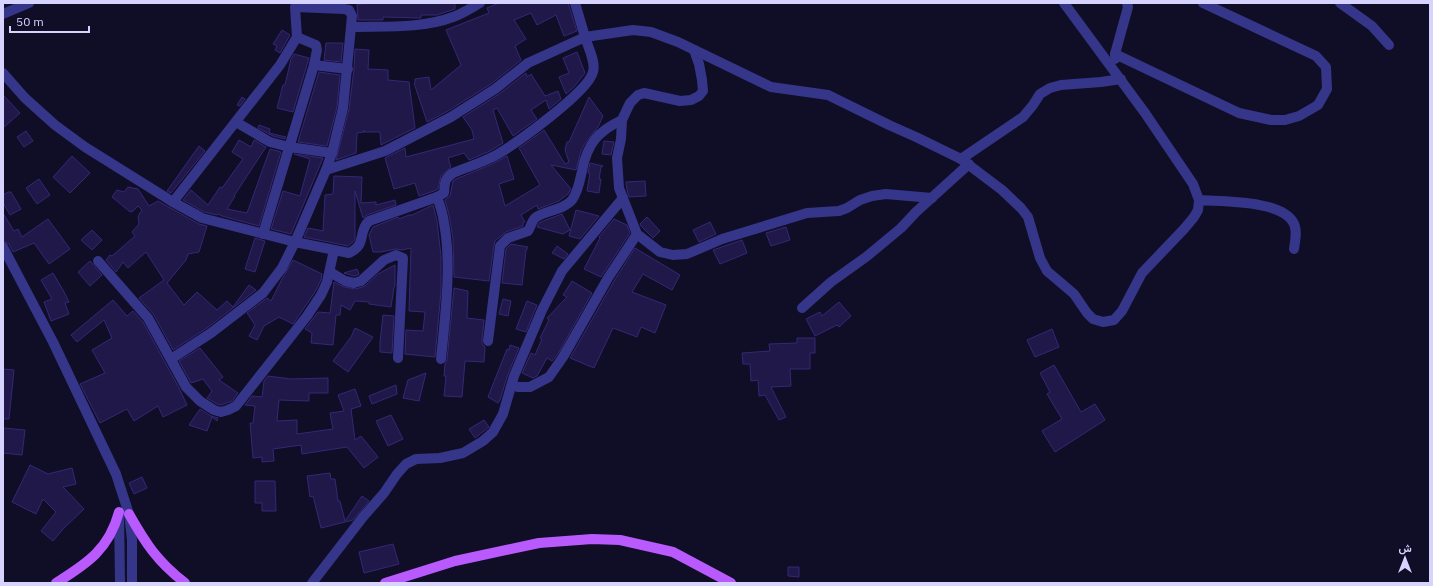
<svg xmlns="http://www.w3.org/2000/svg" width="1433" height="586" font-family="'IBM Plex Sans',Vazirmatn,sans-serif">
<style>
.building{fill:#1f1849;stroke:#342877}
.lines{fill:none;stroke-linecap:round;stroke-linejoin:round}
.minor{stroke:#353689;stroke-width:10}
.tertiary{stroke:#353689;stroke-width:10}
.primary{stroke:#b95aff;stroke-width:10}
</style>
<rect width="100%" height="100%" fill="#100d26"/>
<g class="building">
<polygon points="387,3 455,3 455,9 437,15 421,15 421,18 383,17 383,20 358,20 357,4"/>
<polygon points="499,3 568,3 577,31 564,36 556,15 537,25 531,13 514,20 526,39 515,46 521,60 491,84 448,111 427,122 414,83 415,83 415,79 429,77 431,90 461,65 446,30 489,13 487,8"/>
<polygon points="282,30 290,35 280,53 275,50 277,46 273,44"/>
<polygon points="326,43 343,43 341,62 324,60"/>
<polygon points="355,49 369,50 368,69 388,70 388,80 409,82 415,128 381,145 380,132 364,132 364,130 364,132 357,133 356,153 336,160 349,109 354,69"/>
<polygon points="577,52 585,73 574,87 566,94 559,77 569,73 563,58"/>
<polygon points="294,54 309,58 293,112 277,108 283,85 285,85 291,59"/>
<polygon points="319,72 340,75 337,107 327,146 298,142"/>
<polygon points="526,73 527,77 531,74 545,96 558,91 561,99 549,109 546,100 531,110 537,119 513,136 497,108 493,110 503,143 490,151 469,160 464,153 448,158 451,167 441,176 438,189 434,191 419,196 415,183 394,189 385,158 405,148 406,157 474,139 472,130 463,117 499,94"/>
<polygon points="3,95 20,113 3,128"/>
<polygon points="242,97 245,99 240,106 237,105"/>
<polygon points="589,97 603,116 598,127 585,143 581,151 576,170 551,165 571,189 568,194 559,201 538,209 537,205 521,215 525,222 523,223 523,226 506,232 495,241 494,245 489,281 454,277 453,238 449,215 445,200 450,196 453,181 456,179 490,165 507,156 514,179 499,184 505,206 540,185 519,148 544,130 565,164 569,162 565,150 567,142 569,142"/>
<polygon points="259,125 270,129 269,133 286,137 285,139 273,136 258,128"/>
<polygon points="26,131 33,141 24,147 17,137"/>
<polygon points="239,140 251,147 254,140 266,147 234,196 235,196 227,209 247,213 270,149 281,152 259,226 222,216 218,214 217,215 204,212 183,200 191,190 208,205 220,187 222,188 243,159 232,152"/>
<polygon points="604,141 614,142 611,155 602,154"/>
<polygon points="199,146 205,151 171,193 167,191"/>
<polygon points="294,154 323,158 291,234 271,229 283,191 300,196 310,159"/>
<polygon points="72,156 90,173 70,193 53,177"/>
<polygon points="590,163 603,166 601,167 599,179 601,179 599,193 587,191 590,173 588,173"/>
<polygon points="334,176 362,177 361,203 376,202 376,205 395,200 396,205 367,215 363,218 355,191 355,239 353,242 348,246 304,237 308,228 323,231 325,195 333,194"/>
<polygon points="39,179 50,195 37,204 26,188"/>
<polygon points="645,181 646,196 629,197 627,190 626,182"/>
<polygon points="128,187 138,189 149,206 158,201 199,224 207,226 199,252 188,254 186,260 167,283 184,305 197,292 217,310 227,301 233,307 249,285 256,290 207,328 173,350 154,315 139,298 164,280 146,252 128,268 123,262 116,272 106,260 110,255 112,256 135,236 132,232 139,224 138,216 142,210 138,206 132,212 129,211 112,197 117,190 124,192"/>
<polygon points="8,192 11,192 21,209 10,215 3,203 3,195"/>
<polygon points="433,205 437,221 441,256 441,291 435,357 405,354 406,330 423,331 425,312 409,311 411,248 402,250 396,249 381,252 373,252 369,235 373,227 398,217 399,219 409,215 412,215"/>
<polygon points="576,210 599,216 580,239 569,236"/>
<polygon points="3,213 14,231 18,229 22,237 48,219 70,249 49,264 34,243 13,252 9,244 3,241"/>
<polygon points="562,214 570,230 563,234 537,227 539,223 543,221"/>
<polygon points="647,217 660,231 653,238 641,226 640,224"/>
<polygon points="614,219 627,225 630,233 601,277 584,269 600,238 599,237"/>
<polygon points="710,222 716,234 699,242 693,230"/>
<polygon points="786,227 790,240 771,246 766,233"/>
<polygon points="92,230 102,240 92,250 81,240"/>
<polygon points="255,238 265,241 255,272 245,269"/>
<polygon points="742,240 747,253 720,264 713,250"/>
<polygon points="511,244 528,247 526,251 522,285 502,283 506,249"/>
<polygon points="557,246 568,254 564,259 552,253"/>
<polygon points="635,248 680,275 672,290 643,274 632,292 666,305 655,333 641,327 637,337 613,328 594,368 570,358 614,281"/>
<polygon points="293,260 322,274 321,280 315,292 293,324 279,317 264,326 257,340 249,336 255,325 247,313 267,298 271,301 282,279"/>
<polygon points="90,261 102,275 90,286 78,272"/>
<polygon points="395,265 395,286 394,287 391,307 369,304 369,302 355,301 350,310 341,305 340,315 336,315 333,345 311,343 312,333 305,329 318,312 330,313 334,282 344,287 356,289 365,286 378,274"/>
<polygon points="357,269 359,274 358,275 354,276 344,273"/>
<polygon points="53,273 63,290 69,302 65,303 69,314 51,321 44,302 52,299 41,280"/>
<polygon points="572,281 592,293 558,354 552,361 547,358 537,376 533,378 522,373 531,353 535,355 542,339 540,338 549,320 547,318 567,297 563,295"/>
<polygon points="454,288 468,291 467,318 484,320 482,340 482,344 485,347 484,362 465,361 462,397 444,396 446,376 444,376 445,364 447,360"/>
<polygon points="503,299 511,301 508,316 499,314"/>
<polygon points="113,300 127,316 133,311 143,322 179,388 187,405 163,417 158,406 134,421 127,409 100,423 80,384 105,373 92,350 112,338 104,320 77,342 71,335"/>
<polygon points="527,301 537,305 526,332 516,329"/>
<polygon points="839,302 851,316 839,327 837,325 815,336 806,319 820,312 822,316"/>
<polygon points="383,315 394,316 392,353 380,352 380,342"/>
<polygon points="355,328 373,337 348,372 333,361 351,337"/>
<polygon points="1052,329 1059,347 1035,357 1027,340"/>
<polygon points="797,338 815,338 815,353 810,353 810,369 790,369 791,386 771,387 786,417 779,420 765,395 759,396 758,380 751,381 750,364 743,364 742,353 770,351 769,344 797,343"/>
<polygon points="510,345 519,348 508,374 500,400 498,403 488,397 507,349 509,350"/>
<polygon points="200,348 223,377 219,380 238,393 232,401 221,405 217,404 207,398 212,391 203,379 191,383 179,361"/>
<polygon points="1054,365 1081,412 1095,404 1105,420 1055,452 1042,431 1062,419 1047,394 1050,392 1040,373"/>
<polygon points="3,369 14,370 9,419 3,419"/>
<polygon points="426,373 419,401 403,398 408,380"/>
<polygon points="268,376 291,379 328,378 328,393 309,393 309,401 279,400 277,421 297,420 297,434 333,429 330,413 344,411 338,395 355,389 361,406 351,409 355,440 361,436 378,457 364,468 347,447 302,454 301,445 273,449 274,461 262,462 262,457 253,458 250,423 253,423 255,406 245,405 252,396 262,397 264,381"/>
<polygon points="396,385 397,394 372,404 369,396"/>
<polygon points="200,409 211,416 218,418 217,421 212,417 207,431 189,425"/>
<polygon points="391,415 403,439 388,446 376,421"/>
<polygon points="484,420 489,427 475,438 469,429"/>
<polygon points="3,428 25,430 22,455 3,453"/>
<polygon points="30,465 48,474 72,468 76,484 63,487 84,509 63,529 53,541 41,531 56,512 43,499 36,514 12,502"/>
<polygon points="330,473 331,479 335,479 338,501 340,501 345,521 362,496 369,501 353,520 321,528 313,496 310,497 307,476"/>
<polygon points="142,477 147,488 134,494 129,483"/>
<polygon points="255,481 275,481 276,511 262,511 262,503 255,503"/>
<polygon points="393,544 399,564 364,573 359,552"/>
<polygon points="788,567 799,567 799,577 788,576"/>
</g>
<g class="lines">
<g class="minor">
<polyline points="1340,3 1372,26 1389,45"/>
<polyline points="3,14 29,3"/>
<path d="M351,27c33,-1 70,2 102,-10 9,-3 18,-9 27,-14"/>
<polyline points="694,50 699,64 702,80 703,91 699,96 691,100 680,101 644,93 638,95 630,103 622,120 621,139 617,158 619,188 637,234 660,252 673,255 687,254 722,239 807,213 839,211 847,208 860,200 872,196 886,194 932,198"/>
<polyline points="1115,54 1239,113 1271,120 1285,120 1299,116 1318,105 1327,89 1326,67 1316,56 1203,3"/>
<polyline points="1115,59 1115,54 1128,7 1127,3"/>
<polyline points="314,65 348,69"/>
<path d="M3,73l22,25 30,27 30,22 88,55 29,16 93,24 54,11c19,-9 8,-21 20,-32l68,-24 7,-4c1,-10 0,-14 9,-20 14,-6 32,-11 45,-19 20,-12 90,-62 95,-82 3,-10 -5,-25 -8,-35l48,-7 18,2 27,10 93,45 57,8 61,30 27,12 45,22 41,31 19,18 7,9 12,41 7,13 27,23 13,19 6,6 10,3 11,-2 8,-9 20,-38 42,-44 10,-12 4,-7 1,-10 -6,-16 -48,-71 -81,-110"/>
<polyline points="236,122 270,142 289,147 332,153"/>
<polyline points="961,159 1023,117 1033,105 1040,94 1050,88 1061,85 1101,82 1121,79"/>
<polyline points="326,170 385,151 451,117 495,89 528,63 585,37 575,3"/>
<path d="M437,197c3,8 6,17 7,26 8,41 1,95 -3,136"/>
<path d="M1199,200c24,2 81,0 94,22 5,8 2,19 1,27"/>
<polyline points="263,234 314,65 317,50 316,45 297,37"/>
<polyline points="98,261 148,318 186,387 200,401 214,410 221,412 228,410 236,406 307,316 321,295 327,282 334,250"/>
<polyline points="330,272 345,281 354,283 361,281 384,260 396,255 403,258 398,358"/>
<polyline points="802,308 831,282 866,257 901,228 916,212 969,164"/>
<path d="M488,341l12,-95 8,-8 20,-7c2,-3 4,-10 7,-13 8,-7 29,-8 37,-18 6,-8 8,-20 10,-29 5,-27 16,-40 40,-51"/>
<polyline points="171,359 211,333 263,293 282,268 295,242 326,170 332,153 343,108 351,27 352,16 349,10 344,9 295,7 297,37 280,65 173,202"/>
<polyline points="512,385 518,387 530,387 549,377 563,357 608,278 637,234"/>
<polyline points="312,583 363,517 384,493 397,474 406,464 416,459 440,458 463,453 483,441 493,432 503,414 514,376 542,310 562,271 623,198"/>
</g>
<g class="tertiary">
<polyline points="3,247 53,342 116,474 129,514 132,540 132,583"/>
<polyline points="119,513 120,583"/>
</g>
<g class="primary">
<path d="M129,514c17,30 28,47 56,69"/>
<path d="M56,583c32,-20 53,-34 63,-71"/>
<polyline points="385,583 455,561 539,543 592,539 620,540 673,552 731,583"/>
</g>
</g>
<rect width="1433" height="586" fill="none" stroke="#d6d3ff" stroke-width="8"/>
<g transform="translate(1405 558)" stroke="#100d26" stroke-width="3" paint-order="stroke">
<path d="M0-3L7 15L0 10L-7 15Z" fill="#d6d3ff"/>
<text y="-6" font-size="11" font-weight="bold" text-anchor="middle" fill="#d6d3ff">ش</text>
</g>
<path d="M10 26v6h79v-6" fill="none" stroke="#d6d3ff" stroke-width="2"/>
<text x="16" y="26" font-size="12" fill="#d6d3ff" stroke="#100d26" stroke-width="3" paint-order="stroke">50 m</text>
</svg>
